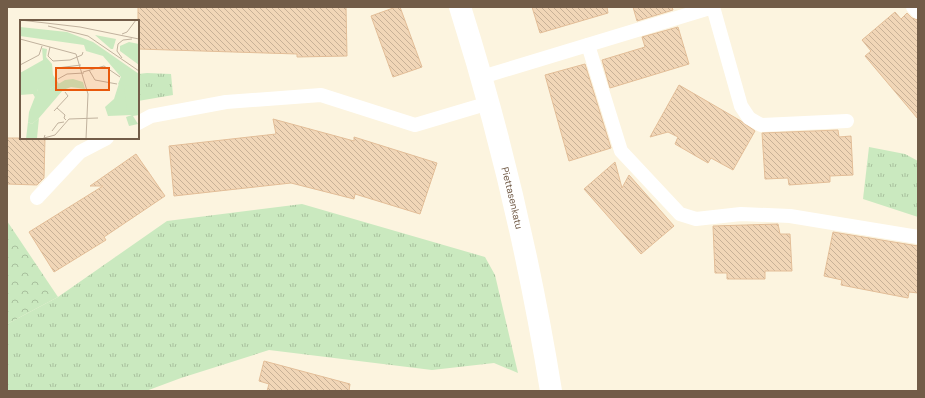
<svg xmlns="http://www.w3.org/2000/svg" width="925" height="398" font-family="'DM Sans',sans-serif">
<style>
.grass{fill:url(#grass-tufts)}
.forest{fill:url(#forest-crowns)}
.building{fill:url(#building-back-hatch);stroke:#e3be98}
.lines{fill:none;stroke-linecap:round;stroke-linejoin:round}
.service{stroke:#fff;stroke-width:14}
.tertiary{stroke:#fff;stroke-width:22}
.labels{text-anchor:middle;stroke-width:3;stroke-linejoin:round;paint-order:stroke}
.street-label{font-size:10px;fill:#725c48;stroke:#fff8e5}
.inset-road{fill:none;stroke:#c1b29e;stroke-width:1}
.view{fill:#e8590c;fill-opacity:0.15;stroke:#e8590c;stroke-width:2}
.inset-edge{fill:none;stroke:#725c48;stroke-width:2}
</style>
<defs>
<pattern id="grass-tufts" width="24" height="20" patternUnits="userSpaceOnUse"><rect width="24" height="20" fill="#cae9bf"/><path d="M3 7l-1-3M5 7V3M7 7l1-3M15 17l-1-3M17 17v-4M19 17l1-3" fill="none" stroke="#a8c09d"/></pattern>
<pattern id="forest-crowns" width="20" height="18" patternUnits="userSpaceOnUse"><rect width="20" height="18" fill="#cae9bf"/><path d="M2 6a3 3 0 1 1 6 0M12 15a3 3 0 1 1 6 0" fill="none" stroke="#a8c09d"/></pattern>
<pattern id="building-back-hatch" width="6" height="6" patternUnits="userSpaceOnUse"><rect width="6" height="6" fill="#f1d6b7"/><path d="M-1 5l2 2M0 0l6 6M5-1l2 2" fill="none" stroke="#c8b197"/></pattern>
</defs>
<rect width="100%" height="100%" fill="#fcf4df"/>
<g class="grass">
<polygon points="147,73 171,74 173,95 138,101 138,74"/>
<polygon points="869,147 905,154 918,161 918,217 863,199"/>
<polygon points="302,204 485,257 495,275 518,373 494,363 432,370 269,350 181,378 146,391 7,391 7,324 58,297 167,221"/>
</g>
<polygon class="forest" points="7,221 58,297 7,324"/>
<g class="building">
<polygon points="138,7 346,7 347,56 297,57 297,54 138,49"/>
<polygon points="396,7 400,7 422,67 393,77 371,16"/>
<polygon points="532,7 607,7 608,13 540,33"/>
<polygon points="633,7 672,7 673,10 637,21"/>
<polygon points="895,12 901,19 907,13 912,18 918,20 918,119 865,56 871,51 862,40"/>
<polygon points="678,27 689,64 610,88 602,60 645,47 642,37"/>
<polygon points="585,64 611,148 569,161 545,75"/>
<polygon points="679,85 741,121 755,131 733,170 711,158 708,163 675,144 678,137 668,132 650,137"/>
<polygon points="273,119 354,141 354,137 437,163 420,214 355,194 354,199 291,183 174,196 169,146 276,134"/>
<polygon points="838,130 839,137 851,136 853,175 830,176 830,182 789,185 788,178 765,179 762,133"/>
<polygon points="7,138 45,138 44,178 37,185 7,184"/>
<polygon points="136,154 165,196 104,237 106,240 54,272 29,232 103,186 90,186"/>
<polygon points="615,162 622,188 629,175 674,226 641,254 584,189"/>
<polygon points="778,224 780,234 790,234 792,271 765,271 765,279 727,279 727,273 715,273 713,226"/>
<polygon points="833,232 918,246 918,293 909,292 908,298 841,285 842,280 824,276"/>
<polygon points="264,361 350,384 349,391 267,391 269,384 259,381"/>
</g>
<g class="lines">
<g class="service">
<polyline points="713,7 741,106 749,118 761,125 847,121"/>
<polyline points="913,7 918,12"/>
<polyline points="588,45 621,151 680,214 696,219 741,214 790,216 918,237"/>
<polyline points="482,77 713,7"/>
<polyline points="138,123 151,116 226,102 321,95 415,125 489,103"/>
<polyline points="37,198 80,152 107,138"/>
</g>
<path class="tertiary" id="s1" d="M460,7c40,126 70,254 91,384"/>
</g>
<g class="labels">
<g class="street-label">
<text dy="4" stroke="none"><textPath href="#s1" startOffset="198">Piettasenkatu</textPath></text>
</g>
</g>
<g transform="translate(20 20)">
<rect width="119" height="119" fill="#fcf4df"/>
<path d="M101,57l18,6v32l-6,1 5,8 -9,2 -3,-9 6,-2 -24,1 -3,-9 9,-8zM53,59l10,3 2,7 -14,-2 -8,3 -24,28 -7,6 -4,-2 1,-10 9,-23h12l15,-9z" fill="#cae9bf"/>
<path d="M0,7l47,5 26,10 46,32v11l-18,1 -3,-2 3,-7 -18,-21 -17,-5 -2,-6 -64,-9zM75,15l21,4 -3,10h-2zM109,22l10,2v21l-19,-14v-5zM22,28l5,1 -1,8 6,7 1,11 6,9 -9,5h-12l-2,10 -3,-5 -13,1v-22l23,-13zM19,98l-2,20 2,1h-13l2,-17 4,2z" fill="#cae9bf"/>
<path d="M119,65v25l-12,2 -3,-24z" fill="#cae9bf"/>
<path class="inset-road" d="M0,0l60,7 59,12M28,6l40,10 51,35M102,14l5,-2 9,-12M0,19l56,15 12,40 -2,45M30,27l-2,9 5,5 17,-1 12,-5 1,-3M102,38l-5,-7 1,-7 5,-4 9,-1M0,45l19,-10 3,-9M37,48l24,-3M69,50l6,10 22,4M63,52l21,-6 16,11M38,59l9,-5 17,-1M37,88l8,7 -1,3 2,2M34,91l14,-15 -3,-4M32,111l6,-8 6,-1M25,115l-1,3 11,-3 14,-16 29,-1"/>
<path class="view" d="M36,48h53v22h-53z"/>
<rect width="119" height="119" class="inset-edge"/>
</g>
<rect width="925" height="398" fill="none" stroke="#725c48" stroke-width="16"/>
</svg>
